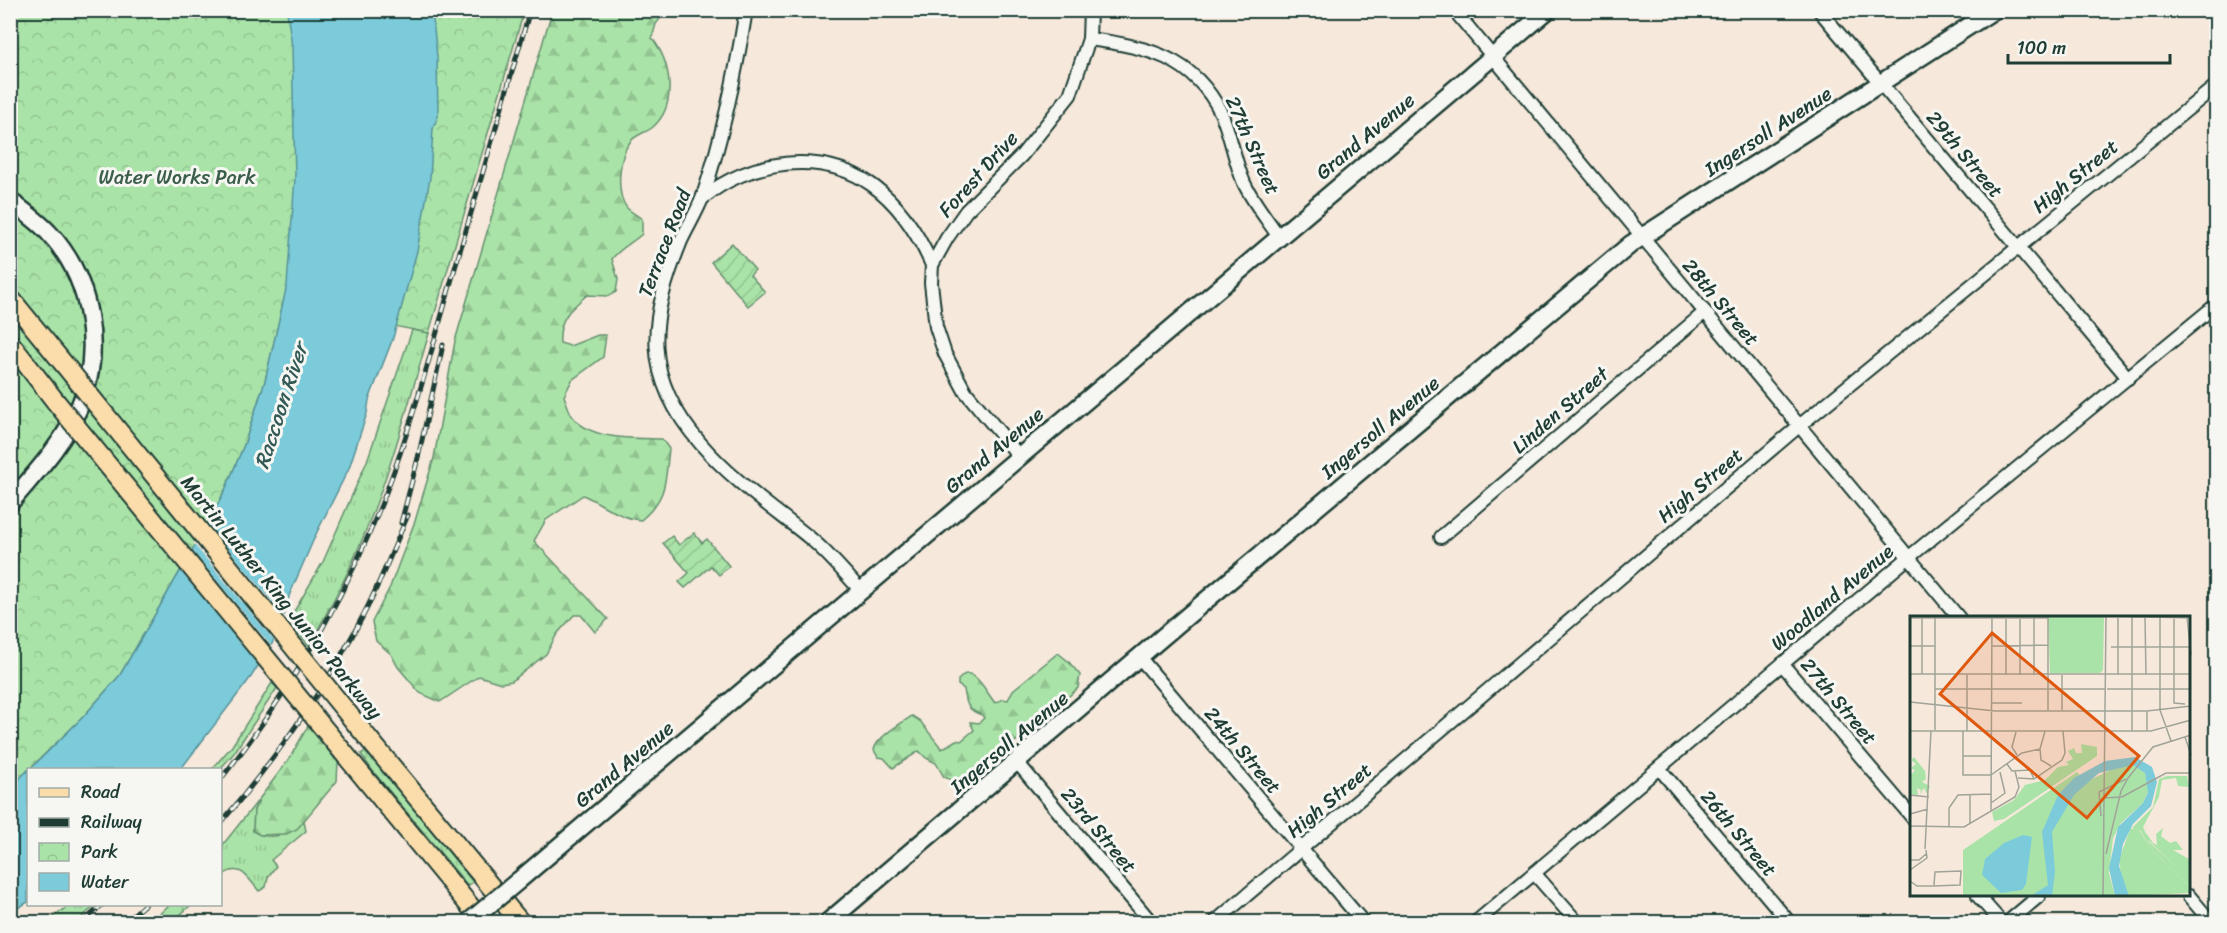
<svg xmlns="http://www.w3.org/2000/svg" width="2227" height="933" font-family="Sriracha,sans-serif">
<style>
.grass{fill:url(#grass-tufts);stroke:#64906e;stroke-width:1.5}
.forest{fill:url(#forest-firs);stroke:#64906e;stroke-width:1.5}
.park{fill:url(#park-crowns);stroke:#64906e;stroke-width:1.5}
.garden{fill:url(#garden-furrows);stroke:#64906e;stroke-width:1.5}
.water{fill:#7ccbda;stroke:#579298;stroke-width:1.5}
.pier{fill:#f6e8db}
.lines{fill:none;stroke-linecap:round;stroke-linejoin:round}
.minor-casing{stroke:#1f3d34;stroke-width:16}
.secondary-casing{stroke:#1f3d34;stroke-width:21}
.primary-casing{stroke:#1f3d34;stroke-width:22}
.minor{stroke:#f6f6f2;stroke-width:12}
.secondary{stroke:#f6f6f2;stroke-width:16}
.primary{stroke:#fbddab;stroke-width:18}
.rail-casing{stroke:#1f3d34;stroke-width:5}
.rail{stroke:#f6f6f2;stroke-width:3;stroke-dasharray:9;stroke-linecap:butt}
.secondary-bridge-casing{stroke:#1f3d34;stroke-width:21;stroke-linecap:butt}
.primary-bridge-casing{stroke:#1f3d34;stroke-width:22;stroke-linecap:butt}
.secondary-bridge{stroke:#f6f6f2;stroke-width:16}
.primary-bridge{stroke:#fbddab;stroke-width:18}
.labels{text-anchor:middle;stroke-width:6;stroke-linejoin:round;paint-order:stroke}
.street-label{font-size:20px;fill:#1f3d34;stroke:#f6f6f2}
.park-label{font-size:20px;fill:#3b5e4b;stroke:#f6f6f2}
.water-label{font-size:21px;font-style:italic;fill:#325955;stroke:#f6f6f2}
.inset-road{fill:none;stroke:#a0a498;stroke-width:1.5}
.view{fill:#de580e;fill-opacity:0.15;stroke:#de580e;stroke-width:3}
.inset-edge{fill:none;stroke:#1f3d34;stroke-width:3}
</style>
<defs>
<pattern id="grass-tufts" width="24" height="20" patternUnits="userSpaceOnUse" patternTransform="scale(1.5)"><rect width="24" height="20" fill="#aae3a8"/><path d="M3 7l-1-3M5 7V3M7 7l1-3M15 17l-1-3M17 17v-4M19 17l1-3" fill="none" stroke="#92c491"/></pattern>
<pattern id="forest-firs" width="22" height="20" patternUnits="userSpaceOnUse" patternTransform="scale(1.5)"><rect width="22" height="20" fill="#aae3a8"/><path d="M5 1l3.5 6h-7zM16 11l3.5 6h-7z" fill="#92c491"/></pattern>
<pattern id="park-crowns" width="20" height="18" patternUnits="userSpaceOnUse" patternTransform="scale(1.5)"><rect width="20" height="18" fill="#aae3a8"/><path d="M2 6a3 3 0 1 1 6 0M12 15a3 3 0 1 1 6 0" fill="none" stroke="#92c491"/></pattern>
<pattern id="garden-furrows" width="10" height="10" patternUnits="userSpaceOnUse" patternTransform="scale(1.5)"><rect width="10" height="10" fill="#aae3a8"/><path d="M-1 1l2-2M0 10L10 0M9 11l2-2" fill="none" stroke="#92c491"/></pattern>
</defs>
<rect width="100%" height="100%" fill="#f6e8db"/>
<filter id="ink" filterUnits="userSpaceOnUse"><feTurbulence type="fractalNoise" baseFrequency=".0167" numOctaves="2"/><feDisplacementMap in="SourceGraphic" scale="12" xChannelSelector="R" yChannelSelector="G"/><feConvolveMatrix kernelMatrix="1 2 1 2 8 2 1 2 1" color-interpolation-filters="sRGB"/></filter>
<g filter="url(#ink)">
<g class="grass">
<path d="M412,330l17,3c-22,76 -42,152 -74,223 -13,31 -31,61 -46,90l-16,-19 -1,-12 31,-53 44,-101z"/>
<polygon points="272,683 277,688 234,753 220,769 212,769 232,746"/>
<polygon points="364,752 374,760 473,882 468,886 372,770 361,754"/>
<path d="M260,798l-6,12 -1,21c15,11 40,3 51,-10l2,10 -35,29 5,6 -8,11 -2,10 -7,4c-12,-14 -18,-29 -38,-15v-29z"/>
<polygon points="70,905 96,905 76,922 46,922"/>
<polygon points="169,905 191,905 172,922 151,922"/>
</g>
<g class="forest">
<path d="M552,11h114l-10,13 -4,14c19,24 26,67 1,89 -7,6 -17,7 -23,15 -11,14 -15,51 -3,66 4,4 11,8 15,11v15c-10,9 -22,14 -30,25l6,20 -2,13 -8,4 -21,-1c-17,14 -29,24 -27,48l10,3 28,-11h8l-3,22 -31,23 -8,16c3,7 5,16 9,21 18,24 63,21 89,22l7,10c-4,32 -1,48 -28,71 -21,-1 -39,-17 -58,-25l-37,25 -12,21 74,78 -13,13 -14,-17h-7l-17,19 -11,20 -34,27 -11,2 -22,-7 -39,26 -20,-9 -22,-26 -7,-13 -15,-13 -4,-19 18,-35 25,-66 19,-63 21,-117z"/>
<path d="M1058,653l10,8 12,14 -2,13 -19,17 -17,10 -20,21 -39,33 -22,10 -7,2 -10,-4 -8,-14 -10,-5 -7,-7 -26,17 -9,-10 -6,-1 -4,-7c2,-12 27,-27 38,-34l8,5 22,28 14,-9 5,1 13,-11 -4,-8 9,1 5,-5 -2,-3c-15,-5 -16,-11 -18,-26l-6,-4v-5c3,-2 5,-6 8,-6 10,-3 23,22 29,29l8,-4 5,1 5,-10z"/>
<polygon points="308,726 338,762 337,781 297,829 286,834 260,835 253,831 254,810 260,798 289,759"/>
</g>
<polygon class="park" points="11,11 524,11 429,333 283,304 265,381 244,445 226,488 211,518 120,675 83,717 11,787"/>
<g class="garden">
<polygon points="732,243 755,270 750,275 765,292 748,306 711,262"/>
<polygon points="694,533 702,543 707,539 729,566 719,575 711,566 685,588 679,582 689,573 663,543 672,536 679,545"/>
</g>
<g class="water">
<polygon points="287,11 432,11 437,56 438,116 433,129 430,178 417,251 393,338 369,400 367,413 349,468 316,534 289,596 287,608 272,644 251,677 180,770 29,770 83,717 120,675 211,518 226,488 244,445 265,381 287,285 295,178 292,47"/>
<polygon points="28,770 28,902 11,912 11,787"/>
</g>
<g class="pier">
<polygon points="206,522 286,618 276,643 193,543"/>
<polygon points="190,548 273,648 260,668 178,568"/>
</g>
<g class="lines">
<defs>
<g id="minor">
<path d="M746,10c-10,63 -23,126 -43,186 -6,16 -15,30 -22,45 -32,79 -40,135 20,203 32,37 72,64 110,95 18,15 34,34 50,52"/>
<polyline points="1454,10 1959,618"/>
<polyline points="1819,10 2128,378"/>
<path d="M1089,39c56,7 105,18 132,74 10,22 13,47 23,70 9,19 23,36 35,54"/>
<path d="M703,198c45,-38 119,-49 169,-13 27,19 47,51 60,80"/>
<polyline points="1019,456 965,391 945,354 936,327 931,283 932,265 947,238 966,211 1022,155 1070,95 1089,39 1090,10"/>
<polyline points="1441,537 1705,312"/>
<polyline points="1140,658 1363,922"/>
<polyline points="1782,664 1912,817"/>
<polyline points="1017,762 1151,922"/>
<polyline points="1659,768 1789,922"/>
<polyline points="1534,873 1577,922"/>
<polyline points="1978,896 2001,922"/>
<polyline points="2189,896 2211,922"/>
<polyline points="1215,922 1799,426 2216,86"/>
<polyline points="1476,922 1908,558 2216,305"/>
<polyline points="2008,922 2039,896"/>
</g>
<g id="secondary">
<path d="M10,201c14,10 28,20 39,32 43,46 55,120 29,177 -16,35 -43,63 -68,93"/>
<polyline points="518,881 1548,10"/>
<polyline points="828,922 1185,618 1631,244 1994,10"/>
</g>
<g id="primary">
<polyline points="10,298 72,374"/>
<polyline points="10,343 56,402"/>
<polyline points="358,726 520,922"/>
<polyline points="343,752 483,922"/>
</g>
</defs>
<use href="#minor" class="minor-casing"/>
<use href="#secondary" class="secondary-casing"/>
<use href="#primary" class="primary-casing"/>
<use href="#minor" class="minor"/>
<use href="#secondary" class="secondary"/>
<use href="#primary" class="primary"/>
<defs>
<g id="rail">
<polyline points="401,523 418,458 443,345"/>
<path d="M220,780c75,-94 135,-199 175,-312 23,-65 41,-133 60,-200 25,-86 50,-172 75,-258"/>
<path d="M220,824c56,-66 106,-136 145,-212 16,-32 29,-65 43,-97"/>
<polyline points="83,922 103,904"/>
<polyline points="125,922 145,904"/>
</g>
</defs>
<use href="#rail" class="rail-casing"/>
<use href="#rail" class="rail"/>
<defs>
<polyline id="secondary-bridge" points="469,922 518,881"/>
<g id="primary-bridge">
<polyline points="72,374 358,726"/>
<polyline points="56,402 343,752"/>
</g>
</defs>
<use href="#secondary-bridge" class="secondary-bridge-casing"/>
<use href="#primary-bridge" class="primary-bridge-casing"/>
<use href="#secondary-bridge" class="secondary-bridge"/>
<use href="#primary-bridge" class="primary-bridge"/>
</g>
</g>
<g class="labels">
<g class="street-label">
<text transform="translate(1768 131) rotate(-33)" y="7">Ingersoll Avenue</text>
<text transform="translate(1365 136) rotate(-40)" y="7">Grand Avenue</text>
<text transform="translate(1253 145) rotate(66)" y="7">27th Street</text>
<text transform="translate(1965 154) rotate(50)" y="7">29th Street</text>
<text transform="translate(978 174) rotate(-48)" y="7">Forest Drive</text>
<text transform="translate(2075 176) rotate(-39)" y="7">High Street</text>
<text transform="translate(664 243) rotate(-69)" y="7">Terrace Road</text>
<text transform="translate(1721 302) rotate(50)" y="7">28th Street</text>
<text transform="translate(1560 410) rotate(-41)" y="7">Linden Street</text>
<text transform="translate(1380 427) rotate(-40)" y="7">Ingersoll Avenue</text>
<text transform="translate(994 450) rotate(-40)" y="7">Grand Avenue</text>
<text transform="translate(1700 485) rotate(-40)" y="7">High Street</text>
<text transform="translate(282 597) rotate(51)" y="7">Martin Luther King Junior Parkway</text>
<text transform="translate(1832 597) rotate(-40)" y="7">Woodland Avenue</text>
<text transform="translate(1839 701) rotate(50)" y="7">27th Street</text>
<text transform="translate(1009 742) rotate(-40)" y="7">Ingersoll Avenue</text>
<text transform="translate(1243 750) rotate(50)" y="7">24th Street</text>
<text transform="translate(624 764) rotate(-40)" y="7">Grand Avenue</text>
<text transform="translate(1329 800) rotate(-40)" y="7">High Street</text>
<text transform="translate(1099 830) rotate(50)" y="7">23rd Street</text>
<text transform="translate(1739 833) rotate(50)" y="7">26th Street</text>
</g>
<g class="park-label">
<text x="177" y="184">Water Works Park</text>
</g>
<g class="water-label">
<text transform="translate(281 406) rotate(-72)" y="7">Raccoon River</text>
</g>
</g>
<g transform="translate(1910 616)">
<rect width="280" height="280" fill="#f6e8db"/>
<path d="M257,160h20l2,11 -11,-1 -2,-8 -14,2 -3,17 -16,30 6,15 41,37v8l-39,-38 -11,-19 -8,-2 21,-21 6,-28z" fill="#aae3a8"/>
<path d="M171,128l16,3v9l-93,63 -10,2 -2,-9 22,-12 11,-15 20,-5 13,-13 11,-2 -3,-3 7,-3 -5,-8 6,-3 2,5h6zM4,141l11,14 1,8 -4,3 8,4 -3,8 -3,-6 -4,6 1,-4 -4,-2 1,7 -8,-1v-23l2,3 3,-4 -5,-2v-5l1,5 5,-4 -5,-4zM235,204l1,13 7,10 4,2 -1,-11 7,-6 -2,8 9,7 6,-2 7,9h-10l16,9 1,21 -44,-42zM228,212l13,21 39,38v6l-61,3 -7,-13 -3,-23 11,-31z" fill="#aae3a8"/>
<path d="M138,0h56l-1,54 -3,3h-50z" fill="#aae3a8"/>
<path d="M225,149l10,8 4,16 -6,14 -22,20 -8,15 -4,35 6,23h-152v-46l114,-78 9,10 31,-15z" fill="#aae3a8"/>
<path d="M189,246l2,34h-15l2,-24z" fill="#aae3a8"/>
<path d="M225,141l17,10 5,15 -6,24 -18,18 -10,20 -4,22 10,30h-14l-6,-28 9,-41 25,-24 5,-11 -3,-19 -12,-8 -34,8 -25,22 -22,37 3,40 -3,24h-21l17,-11 -6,-53 16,-37 16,-17 31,-17zM113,219l9,2 -6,47 -4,6 -21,3 -19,-18 3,-16 19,-16z" fill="#7ccbda"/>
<path class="inset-road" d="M25,0v88M124,0v59M138,0v95M203,0l78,2M222,0v95M250,0v93M264,0v87l11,1M277,1l4,38M0,2h138M12,2v56M208,2v57M235,2l1,57M96,3v56M110,3v56M0,30h25M82,30l56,-1M201,31h80M0,58h281M25,73h170M197,73h84M0,86l85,9h152l44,-5M82,87h30M152,94v-35M250,94l11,31M222,95v20M237,95v20M25,114v-25M0,115h241l40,-11M53,115v44h28M57,115v-56M106,116l-4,15 5,8M275,121l6,18M130,133l1,11 10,6M53,140h28M97,148l5,7 18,-1 4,9M81,159l31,-22 18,-4 5,-18M280,159v49M108,162l16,1 28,-19 3,-7 -2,-22M60,178v29M0,179l19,2M193,182l19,-1 44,-24h25M81,187l14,-10 -5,-21M81,195l1,-195M0,198l18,-5M191,200l-2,-24 27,-13M0,210l54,1 51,-30 4,-10 -4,-16M39,211v-19l9,-13 33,-1M15,233l6,-118M196,238l15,-63 7,-13 25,-31 38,-12M0,244h9l7,-6M0,254l17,-12 -1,-8M0,265l7,5h16l27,-1 1,-14 -26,1 -1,13M193,280l3,-280"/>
<path class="view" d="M82,17l147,123 -52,62 -147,-124z"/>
<rect width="280" height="280" class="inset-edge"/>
</g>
<rect width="2227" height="933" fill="none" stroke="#f6f6f2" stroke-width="36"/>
<rect x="18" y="18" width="2191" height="897" fill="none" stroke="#1f3d34" stroke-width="2" filter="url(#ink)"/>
<rect x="27" y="768" width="195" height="138" fill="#f6f6f2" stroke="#a0aca6" stroke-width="1.5"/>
<rect x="39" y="788" width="30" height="9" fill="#fbddab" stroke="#a0aca6" stroke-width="1.5"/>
<text x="81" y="798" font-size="18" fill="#1f3d34">Road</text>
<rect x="39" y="818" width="30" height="9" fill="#1f3d34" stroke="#a0aca6" stroke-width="1.5"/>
<text x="81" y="828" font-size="18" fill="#1f3d34">Railway</text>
<rect x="39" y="843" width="30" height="18" fill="url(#park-crowns)" stroke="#a0aca6" stroke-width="1.5"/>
<text x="81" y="858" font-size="18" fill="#1f3d34">Park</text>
<rect x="39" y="873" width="30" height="18" fill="#7ccbda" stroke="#a0aca6" stroke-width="1.5"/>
<text x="81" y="888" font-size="18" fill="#1f3d34">Water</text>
<path d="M2008 54v9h162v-9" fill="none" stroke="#1f3d34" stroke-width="3"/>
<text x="2017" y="54" font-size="18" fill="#1f3d34" stroke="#f6f6f2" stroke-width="4.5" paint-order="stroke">100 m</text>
</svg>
